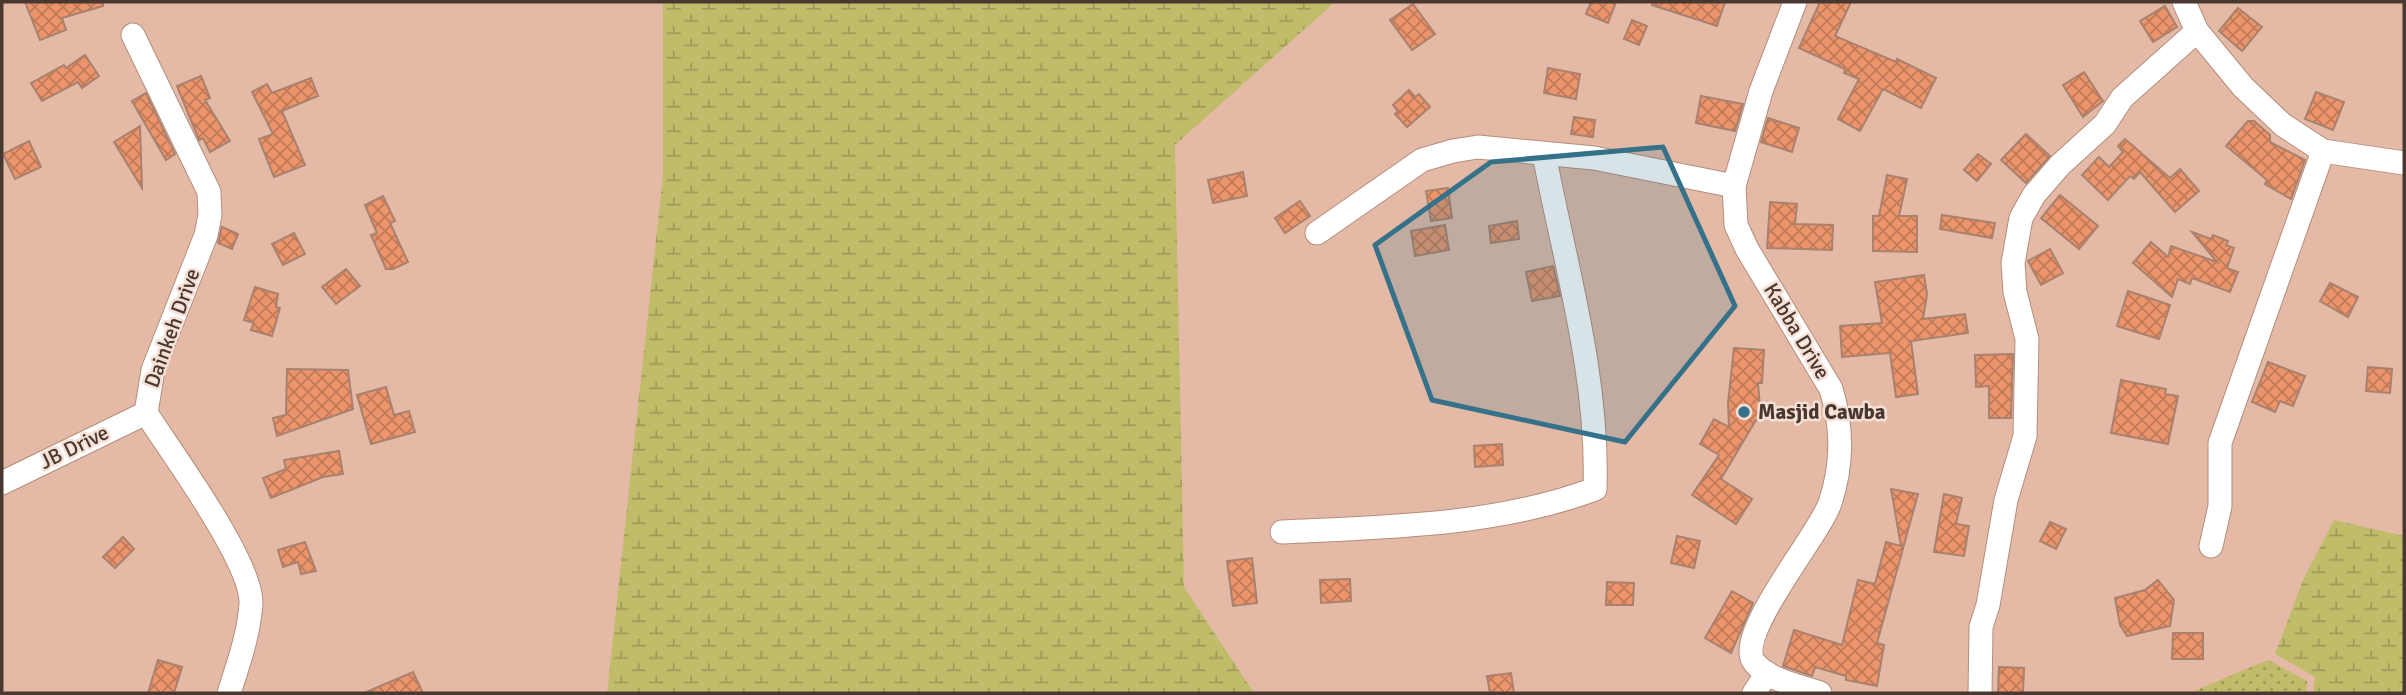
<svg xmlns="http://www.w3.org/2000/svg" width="2406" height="695" font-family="Signika,sans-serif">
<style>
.green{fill:url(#green-dots)}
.wetland{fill:url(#wetland-marsh)}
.building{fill:url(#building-cross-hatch);stroke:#a8816f;stroke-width:2}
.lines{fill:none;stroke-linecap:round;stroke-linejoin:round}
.street-casing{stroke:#b48d7b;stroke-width:25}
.street{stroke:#fff;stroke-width:23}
.marked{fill:#357289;fill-opacity:0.2;stroke:#357289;stroke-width:5;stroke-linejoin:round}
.poi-dot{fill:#357289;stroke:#f6e0d6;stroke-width:2.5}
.labels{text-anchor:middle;stroke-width:5;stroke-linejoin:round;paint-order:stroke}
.street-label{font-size:21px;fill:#483830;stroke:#f6e0d6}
.poi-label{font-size:21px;font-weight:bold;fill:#483830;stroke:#f6e0d6;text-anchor:start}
</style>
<defs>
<pattern id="green-dots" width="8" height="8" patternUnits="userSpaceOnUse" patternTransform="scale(1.75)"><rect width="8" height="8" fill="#c1bc6a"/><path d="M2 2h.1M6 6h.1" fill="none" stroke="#9f9a58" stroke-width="1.8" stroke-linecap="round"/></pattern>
<pattern id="wetland-marsh" width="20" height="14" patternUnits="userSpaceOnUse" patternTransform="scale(1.75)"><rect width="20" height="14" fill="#c1bc6a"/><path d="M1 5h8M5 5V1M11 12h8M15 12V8" fill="none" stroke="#9f9a58"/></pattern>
<pattern id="building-cross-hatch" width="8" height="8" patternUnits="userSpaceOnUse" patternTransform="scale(1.75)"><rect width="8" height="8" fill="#ec946b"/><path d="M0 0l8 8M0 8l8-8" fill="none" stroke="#c17a58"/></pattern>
</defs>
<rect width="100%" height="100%" fill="#e4baa7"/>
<polygon class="green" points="2268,660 2307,681 2306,693 2189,693"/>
<g class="wetland">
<polygon points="663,2 1335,2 1175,145 1184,587 1254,693 607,693 663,175"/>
<polygon points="2334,520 2404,536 2404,693 2313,693 2315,677 2275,654 2303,580"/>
</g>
<g class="building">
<polygon points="25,2 103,2 103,6 62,18 66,30 40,40"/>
<polygon points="1591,2 1616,2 1608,23 1586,14"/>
<polygon points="1653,2 1725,2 1717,26 1652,5"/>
<polygon points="1820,2 1851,2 1835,36 1896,62 1897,59 1936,78 1921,108 1883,89 1860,131 1838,119 1859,79 1844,73 1845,69 1799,48"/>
<polygon points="1413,4 1435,34 1412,50 1390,20"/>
<polygon points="2165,6 2177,27 2153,42 2140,21"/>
<polygon points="2238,8 2262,27 2242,51 2219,31"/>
<polygon points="1632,20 1647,26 1639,45 1624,39"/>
<polygon points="85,55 99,76 82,88 78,82 42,101 31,83 64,65 66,68"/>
<polygon points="1548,68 1580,74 1576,99 1544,93"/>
<polygon points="2084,72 2103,101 2083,117 2063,85"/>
<polygon points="201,76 210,98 205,100 230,141 210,152 203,138 199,140 177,86"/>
<polygon points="311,78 318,96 282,111 305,165 274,177 259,139 273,134 252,92 267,84 272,93"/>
<polygon points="1409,90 1415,97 1419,94 1430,107 1407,127 1395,114 1398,111 1393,105"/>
<polygon points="2316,92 2344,102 2333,130 2305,119"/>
<polygon points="146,93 175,154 166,160 132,101"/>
<polygon points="1701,96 1743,104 1735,131 1696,123"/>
<polygon points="1574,117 1595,120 1593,137 1571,134"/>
<polygon points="1768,118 1799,128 1792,152 1761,142"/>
<polygon points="2248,121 2254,121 2270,135 2270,142 2305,160 2291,199 2265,184 2267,180 2226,146"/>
<polygon points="140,126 142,188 114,142"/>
<polygon points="2026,134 2050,156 2026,183 2001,160"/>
<polygon points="2125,139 2170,178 2180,169 2199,191 2175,212 2140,172 2134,179 2130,176 2108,200 2082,175 2099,157 2109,167 2123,152 2118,146"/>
<polygon points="29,141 41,167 15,179 3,154"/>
<polygon points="1978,154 1991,164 1977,181 1964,170"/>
<polygon points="1243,172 1247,196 1213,203 1208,180"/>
<polygon points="1887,175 1907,179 1899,216 1917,216 1917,252 1873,251 1873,216 1879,216"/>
<polygon points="1448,188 1452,218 1431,221 1426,191"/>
<polygon points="2060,195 2098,226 2079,249 2041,218"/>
<polygon points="383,196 395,221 390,223 408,262 393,269 386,269 371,235 377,233 365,205"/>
<polygon points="1300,201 1310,216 1285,233 1275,218"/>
<polygon points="1770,202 1797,204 1795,224 1833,225 1832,250 1767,248"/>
<polygon points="1942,215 1995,223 1992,238 1940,229"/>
<polygon points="1517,221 1519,239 1491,243 1489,226"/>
<polygon points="1445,225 1449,250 1415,256 1411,231"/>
<polygon points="222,227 238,234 232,249 218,243"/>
<polygon points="2192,232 2211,239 2213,235 2228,241 2226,245 2234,248 2227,268 2238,272 2230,292 2192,278 2190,284 2178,279 2172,297 2133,263 2151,242 2168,257 2171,246 2217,262"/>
<polygon points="294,233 305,254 283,265 272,244"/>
<polygon points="2050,249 2063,273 2041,285 2028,261"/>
<polygon points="1553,266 1560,296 1532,301 1526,272"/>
<polygon points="346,269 360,286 336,304 322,287"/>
<polygon points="1924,275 1927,294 1923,319 1965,314 1968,333 1911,341 1918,394 1896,397 1890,353 1842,357 1840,326 1882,323 1875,282"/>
<polygon points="2330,283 2358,297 2348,317 2320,301"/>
<polygon points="255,287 278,294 276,307 280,308 272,336 251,330 254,323 244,320"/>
<polygon points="2128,291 2170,305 2159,339 2117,326"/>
<polygon points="1734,348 1764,350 1762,383 1758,383 1761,420 1756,420 1721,479 1752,499 1736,524 1692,495 1719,455 1700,444 1714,419 1729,427 1728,403"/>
<polygon points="2013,354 2011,418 1989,418 1989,386 1976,387 1975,355"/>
<polygon points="2268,362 2305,376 2293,406 2280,401 2275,412 2252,402"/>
<polygon points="2368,367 2392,369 2390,393 2366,391"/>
<polygon points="287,369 348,370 353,409 277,436 273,418 286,415"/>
<polygon points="2121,380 2166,389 2165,394 2178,396 2168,444 2111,433"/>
<polygon points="386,387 394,415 409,411 415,432 371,444 357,395"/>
<polygon points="1502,444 1503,465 1475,467 1474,446"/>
<polygon points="339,451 343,474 323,477 271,498 263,478 286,469 284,460"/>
<polygon points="1891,489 1918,494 1877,643 1884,645 1877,686 1846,680 1846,676 1815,667 1812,676 1783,666 1794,630 1842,645 1858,580 1875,584 1886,542 1901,546"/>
<polygon points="1944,494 1962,498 1956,524 1969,526 1964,556 1934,552"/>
<polygon points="2050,522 2066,529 2056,549 2040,541"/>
<polygon points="1677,536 1700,541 1694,568 1671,563"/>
<polygon points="123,537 134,549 115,568 103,557"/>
<polygon points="305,542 316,571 301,574 298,562 283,567 278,550"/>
<polygon points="1252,558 1257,603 1233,606 1227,561"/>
<polygon points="1350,579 1351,601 1321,603 1320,580"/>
<polygon points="2158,580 2174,600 2170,626 2127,636 2120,625 2115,598 2145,590"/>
<polygon points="1607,582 1634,583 1633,605 1606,605"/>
<polygon points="1732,591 1753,603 1731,653 1705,638"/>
<polygon points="2173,633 2203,633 2203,659 2172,659"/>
<polygon points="158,660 182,667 174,693 148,693"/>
<polygon points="1999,667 2024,668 2023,693 1998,693"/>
<polygon points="413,672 423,693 364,693"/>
<polygon points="1511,673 1514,693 1490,693 1487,676"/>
</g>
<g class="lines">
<defs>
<g id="street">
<path d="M1795,2l-34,89 -27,95 2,39 11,24 84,140c12,39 12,75 -1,114 -10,31 -96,132 -76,159 13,18 46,24 66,31"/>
<polyline points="2184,2 2197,31 2243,87 2283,125 2323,151 2404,163"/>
<path d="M133,35l76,157 1,23 -4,20 -53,135 -7,43c25,39 107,150 105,191 -2,30 -13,61 -22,89"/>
<polyline points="1317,233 1422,160 1453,151 1478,147 1594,158 1734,186"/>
<polyline points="2,483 146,413"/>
<path d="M1282,532c104,-5 214,-6 313,-43 4,-112 -30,-225 -51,-335"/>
<polyline points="2211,546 2220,506 2220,443 2323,151"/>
<polyline points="1754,693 1767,673"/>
<polyline points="1980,693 1981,627 1988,605 2006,500 2025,436 2027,339 2015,292 2013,263 2021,218 2034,195 2060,165 2105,124 2122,98 2197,31"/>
</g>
</defs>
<use href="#street" class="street-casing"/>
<use href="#street" class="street"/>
</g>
<path class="marked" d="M1663,147l72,159 -110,136 -193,-42 -57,-155 116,-83z"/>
<circle class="poi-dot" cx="1744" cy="412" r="7"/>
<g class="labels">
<g class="street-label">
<text transform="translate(172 328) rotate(-70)" y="7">Dainkeh Drive</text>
<text transform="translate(1797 331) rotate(59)" y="7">Kabba Drive</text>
<text transform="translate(74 447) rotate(-26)" y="7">JB Drive</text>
</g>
<g class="poi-label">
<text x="1758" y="419">Masjid Cawba</text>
</g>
</g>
<rect width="2406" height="695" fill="none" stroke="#483830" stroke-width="7"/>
</svg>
